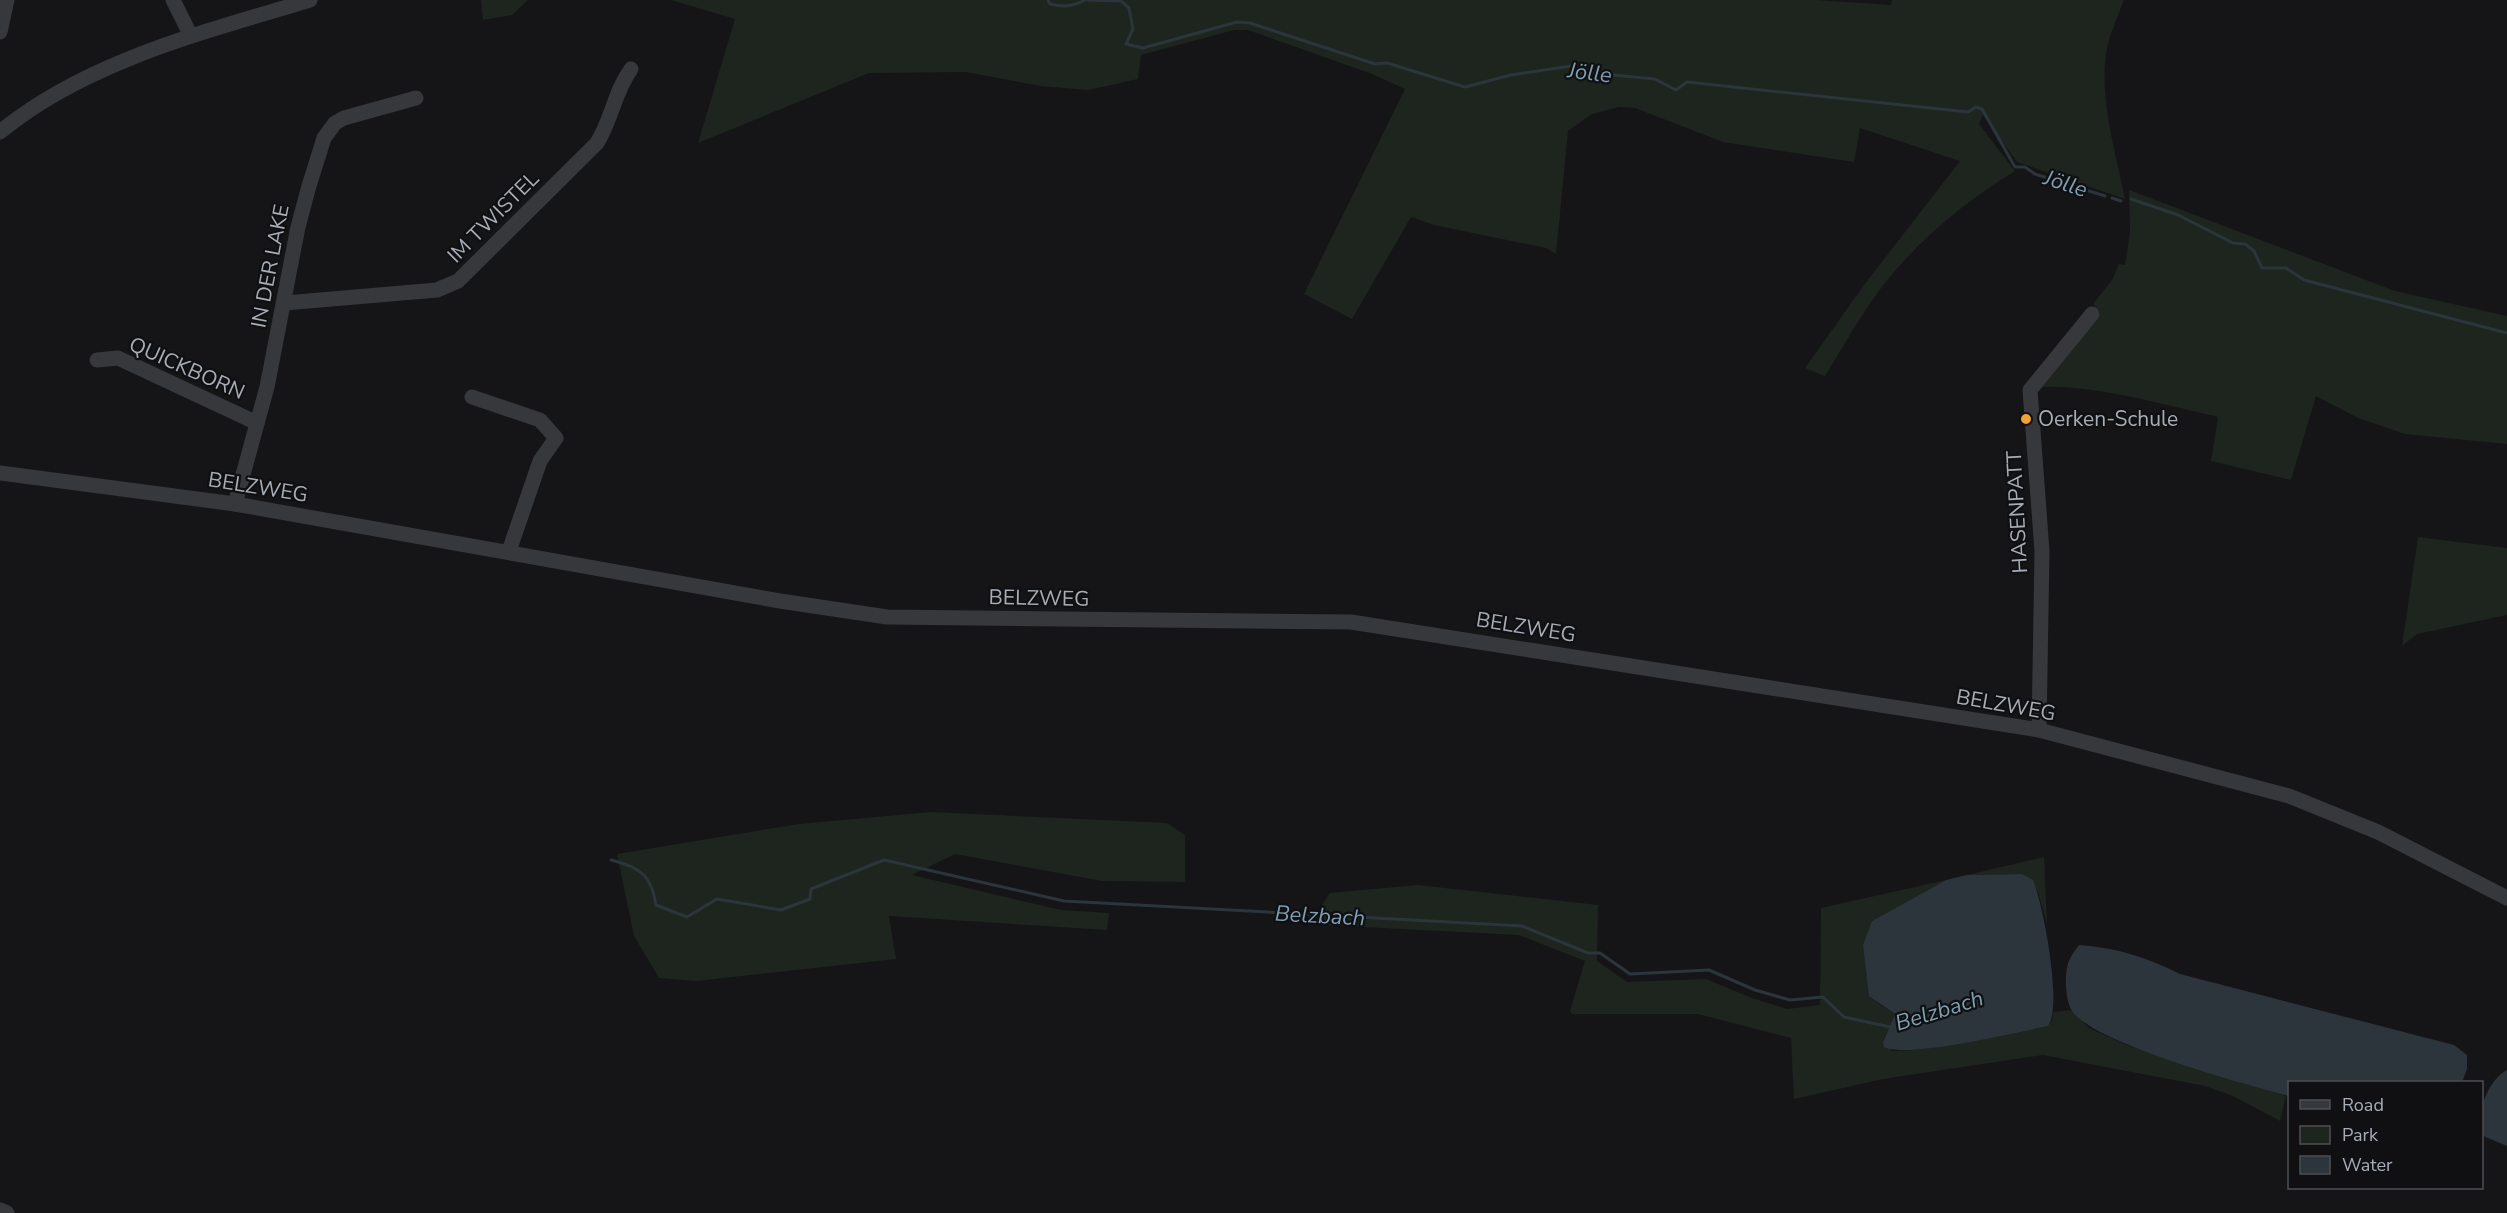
<svg xmlns="http://www.w3.org/2000/svg" width="2507" height="1213" font-family="'Nunito Sans',sans-serif">
<style>
.green{fill:#1d251e}
.water{fill:#2b353b}
.lines{fill:none;stroke-linecap:round;stroke-linejoin:round}
.stream{stroke:#2b353b;stroke-width:3}
.minor{stroke:#36383c;stroke-width:15}
.poi-dot{fill:#f2a133;stroke:#101012;stroke-width:2}
.labels{text-anchor:middle;stroke-width:4.5;stroke-linejoin:round;paint-order:stroke}
.street-label{font-size:21px;fill:#a7adb7;stroke:#101012}
.poi-label{font-size:21px;fill:#a7adb7;stroke:#101012;text-anchor:start}
.water-label{font-size:22px;font-style:italic;fill:#7e9eb2;stroke:#101012}
</style>
<rect width="100%" height="100%" fill="#151517"/>
<g class="green">
<polygon points="481,0 528,0 512,15 483,20"/>
<path d="M671,0h1146l74,5 1,-5h232c-6,15 -13,32 -17,48 -9,49 9,104 18,151l-108,-37 -34,-47 -4,9 36,47c-44,27 -87,61 -121,101 -27,31 -47,69 -69,104l-20,-8 59,-83 96,-124 -100,-33 -6,34 -131,-20 -88,-34 -16,-1 -27,7 -24,17 -12,123 -10,-6 -112,-23 -23,-8 -59,102 -48,-25 101,-205 -33,-15 -124,-44h-14l-93,25 -3,24 -49,11 -49,-4 -74,-14 -97,1 -171,70 37,-124z"/>
<path d="M2129,190l266,101 112,25v128l-102,-10 -47,-16 -42,-22 -25,84 -80,-19 7,-44c-58,-13 -121,-32 -180,-30l62,-74 -7,-9 19,-24 7,-16 6,1 5,-33z"/>
<polygon points="2418,537 2507,548 2507,615 2417,634 2402,646"/>
<polygon points="931,812 1167,823 1185,835 1185,882 1102,881 955,854 912,875 1061,910 1109,913 1107,930 889,916 896,959 696,981 659,978 634,936 617,854 799,824"/>
<polygon points="2044,857 2047,924 2038,892 2022,874 1967,875"/>
<polygon points="1946,880 1872,921 1878,1003 1895,1014 1883,1041 1892,1051 1917,1050 2048,1026 2052,1020 2053,1012 2071,1010 2089,1028 2129,1046 2286,1096 2280,1121 2233,1096 2205,1086 2043,1055 1883,1079 1794,1099 1791,1038 1698,1014 1572,1014 1570,1011 1585,961 1519,935 1324,925 1322,905 1330,893 1418,885 1598,905 1597,961 1627,982 1706,979 1752,998 1787,1009 1820,1005 1821,908"/>
</g>
<g class="water">
<path d="M2022,874l11,6c10,24 30,126 15,146 -31,6 -141,33 -164,21l-1,-5 12,-28 -26,-18 -6,-51 9,-24 74,-41 21,-5z"/>
<path d="M2079,945c35,2 70,13 101,29l274,71 13,10v14l-5,13h-172l-1,14c-42,-11 -196,-53 -217,-85 -7,-10 -8,-40 -3,-50 2,-5 6,-11 10,-16z"/>
<path d="M2507,1070v76l-24,-10c-9,-21 5,-56 24,-66z"/>
</g>
<g class="lines">
<g class="stream">
<path d="M1048,0l2,4c13,3 22,3 35,-4"/>
<polyline points="1088,0 1121,1 1129,8 1133,29 1126,44 1143,48 1237,22 1250,23 1375,64 1387,63 1465,87 1511,75 1571,66 1581,72 1655,79 1676,90 1687,82 1968,112 1976,107 1982,109 2015,167 2025,167 2035,174 2105,196"/>
<polyline points="2112,198 2121,201"/>
<polyline points="2131,199 2178,215 2233,243 2245,244 2254,251 2262,268 2286,268 2304,280 2507,333"/>
<path d="M611,860c28,7 40,14 45,45l31,12 30,-18 64,11 29,-11 1,-10 73,-29 180,41 458,25 66,27h12l30,21 79,-4 46,20 35,10 33,-3 21,20 46,10 4,-2"/>
</g>
<g class="minor">
<polyline points="173,0 191,36"/>
<polyline points="0,32 7,0"/>
<path d="M0,132c86,-71 205,-100 310,-132"/>
<path d="M285,303l152,-13 21,-9 139,-138c15,-24 17,-50 34,-74"/>
<polyline points="97,360 118,358 257,423"/>
<polyline points="472,397 540,420 556,438 540,461 509,551"/>
<polyline points="0,473 235,504 780,601 887,617 1351,622 2039,730 2289,796 2378,832 2507,898"/>
<polyline points="235,504 267,387 298,227 309,186 324,138 335,123 344,118 416,98"/>
<polyline points="2039,730 2042,551 2030,390 2092,314"/>
<polyline points="0,1210 7,1213"/>
</g>
</g>
<circle class="poi-dot" cx="2026" cy="419" r="6"/>
<g class="labels">
<g class="street-label">
<text transform="translate(493 217) rotate(-45)" y="7">IM TWISTEL</text>
<text transform="translate(270 266) rotate(-79)" y="7">IN DER LAKE</text>
<text transform="translate(187 368) rotate(24)" y="7">QUICKBORN</text>
<text transform="translate(258 487) rotate(9)" y="7">BELZWEG</text>
<text transform="translate(2017 512) rotate(-93)" y="7">HASENPATT</text>
<text transform="translate(1039 598) rotate(1)" y="7">BELZWEG</text>
<text transform="translate(1526 627) rotate(9)" y="7">BELZWEG</text>
<text transform="translate(2006 705) rotate(10)" y="7">BELZWEG</text>
</g>
<g class="poi-label">
<text x="2038" y="426">Oerken-Schule</text>
</g>
<g class="water-label">
<text transform="translate(1590 72) rotate(7)" y="8">Jölle</text>
<text transform="translate(2066 183) rotate(18)" y="8">Jölle</text>
<text transform="translate(1320 915) rotate(3)" y="8">Belzbach</text>
<text transform="translate(1939 1010) rotate(-17)" y="8">Belzbach</text>
</g>
</g>
<rect x="2288" y="1081" width="195" height="108" fill="#101012" stroke="#4c4f54" stroke-width="1.5"/>
<rect x="2300" y="1100" width="30" height="9" fill="#36383c" stroke="#4c4f54" stroke-width="1.5"/>
<text x="2342" y="1111" font-size="18" fill="#a7adb7">Road</text>
<rect x="2300" y="1126" width="30" height="18" fill="#1d251e" stroke="#4c4f54" stroke-width="1.5"/>
<text x="2342" y="1141" font-size="18" fill="#a7adb7">Park</text>
<rect x="2300" y="1156" width="30" height="18" fill="#2b353b" stroke="#4c4f54" stroke-width="1.5"/>
<text x="2342" y="1171" font-size="18" fill="#a7adb7">Water</text>
</svg>
